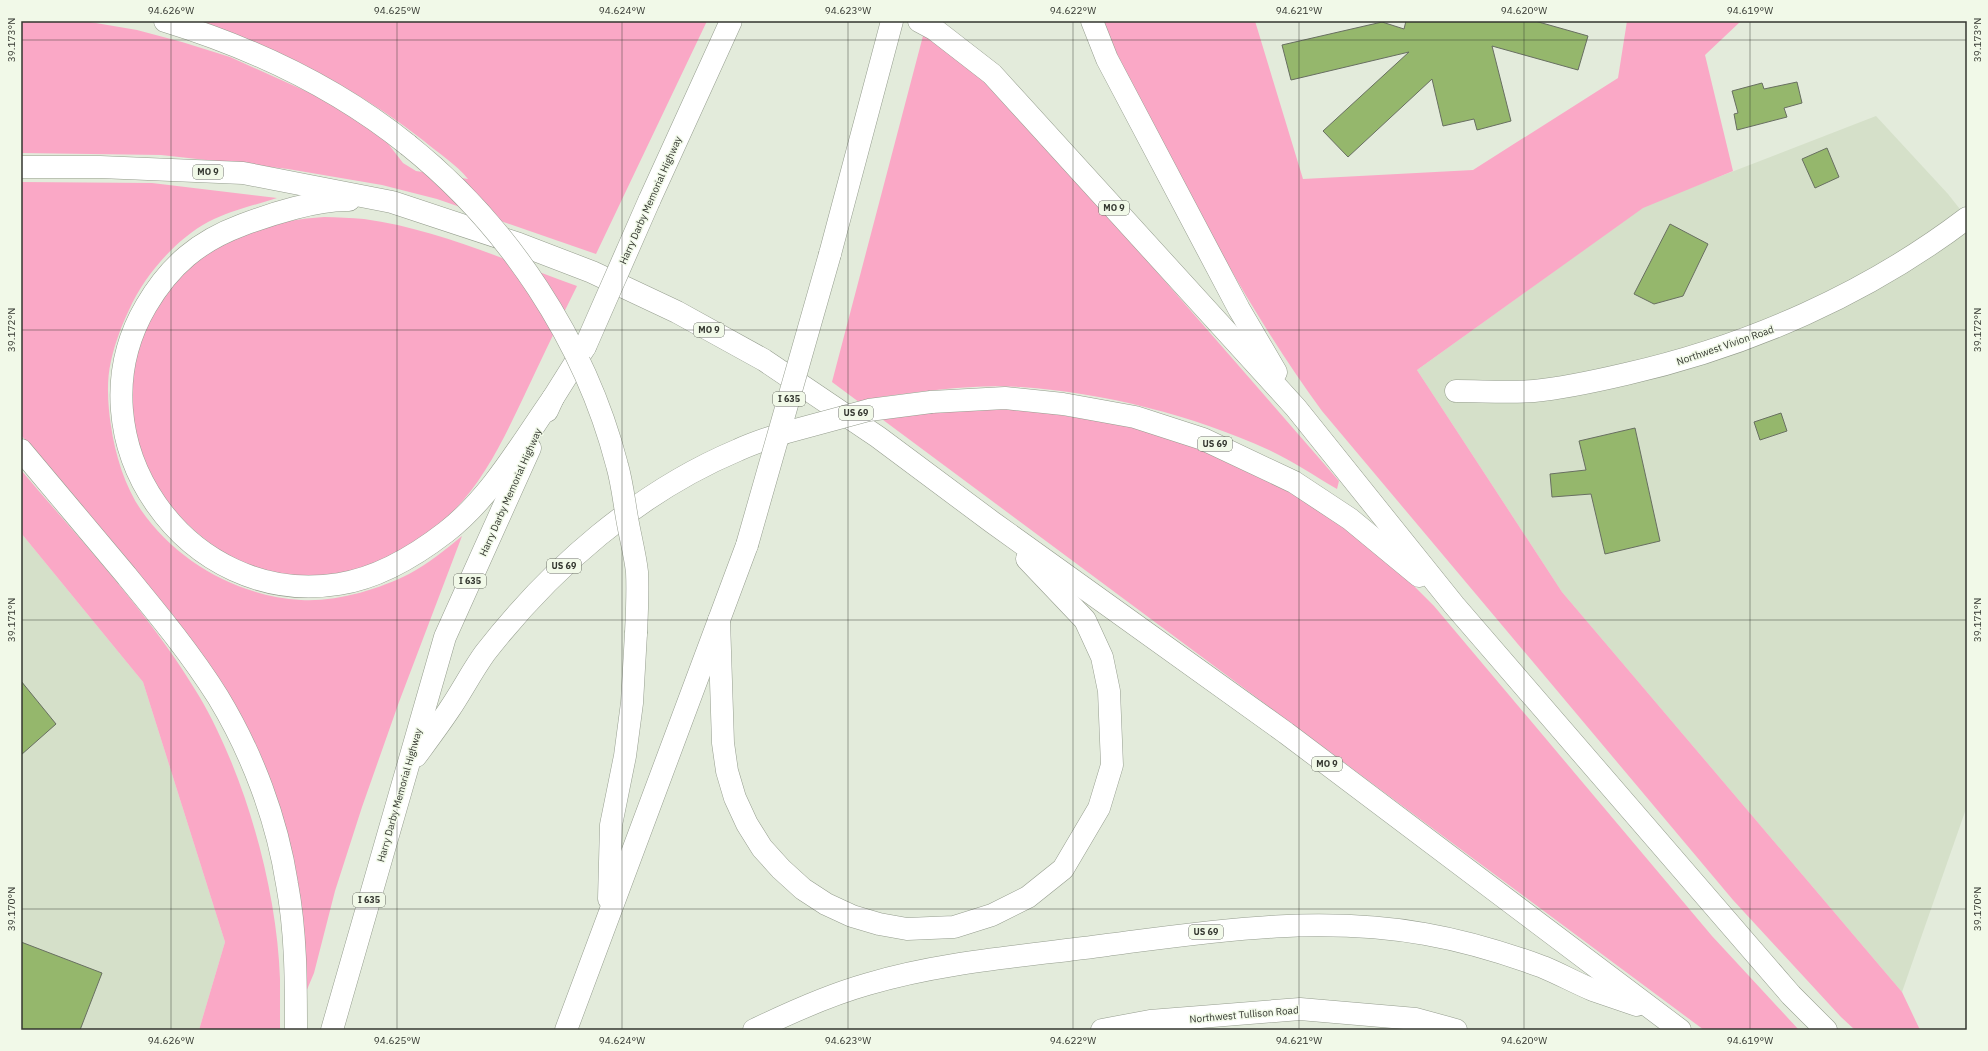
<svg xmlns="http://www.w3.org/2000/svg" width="1988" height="1051" font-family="'IBM Plex Sans',sans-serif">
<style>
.built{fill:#d5e0c9}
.green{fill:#faa8c6}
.building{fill:#95b76c;stroke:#686f61}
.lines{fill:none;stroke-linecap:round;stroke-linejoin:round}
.minor-casing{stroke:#959d8e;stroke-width:23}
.highway-casing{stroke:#959d8e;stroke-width:23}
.minor{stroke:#fff;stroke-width:22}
.highway{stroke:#fff;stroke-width:22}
.highway-bridge-casing{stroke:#959d8e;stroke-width:23;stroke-linecap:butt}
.highway-bridge{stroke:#fff;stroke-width:22}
.ticks{fill:none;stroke:#33362f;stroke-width:1;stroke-opacity:0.45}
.labels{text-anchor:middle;stroke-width:3;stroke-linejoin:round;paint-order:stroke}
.shield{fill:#f1f9e8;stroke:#6c7066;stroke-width:1}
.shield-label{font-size:9px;font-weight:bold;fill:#33362f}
.street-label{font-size:10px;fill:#33362f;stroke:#f1f9e8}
.neatline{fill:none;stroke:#33362f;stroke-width:1.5}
.ticks-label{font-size:10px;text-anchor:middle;fill:#33362f}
</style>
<rect width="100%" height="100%" fill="#e3ebdb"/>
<g class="built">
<polygon points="1876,116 1948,194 1967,218 1967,806 1902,992 1562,592 1417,370 1646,205"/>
<polygon points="21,533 143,682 225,942 199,1030 21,1030"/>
</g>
<g class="green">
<path d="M21,21l69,1 47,8 45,12 48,15 89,40 64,40 20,26 13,8 52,8c-11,-14 -30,-26 -44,-38 -68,-53 -144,-92 -225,-120h508l-111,233 -159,-55 -55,-14 -94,-16 -127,-14 -140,-2z"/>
<path d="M1100,21h155l48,158 170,-9 145,-92 9,-57h114l-36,34 28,116 -90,37 -226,162 145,222 340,400 18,38h-65l-14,-13 -108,-117 -411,-489c-88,-120 -154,-257 -222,-390z"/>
<path d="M924,32l40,28 52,50 323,371 -2,8c-22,-13 -45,-28 -68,-39 -77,-35 -164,-57 -248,-63 -47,-3 -95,4 -141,10l-6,2 63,11 51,-2 42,2 97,16 42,12 75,28 82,47 74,59 34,34 278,330 87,94h-95l-872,-648z"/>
<path d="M21,182l131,1 125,15c-22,7 -48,13 -69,24 -33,18 -64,54 -79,88 -8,17 -14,33 -18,51 -5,21 -3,45 0,65 4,28 14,61 30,84 36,52 97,86 160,90 35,2 76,-10 108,-26 19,-10 36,-24 53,-38l-63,166 -37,105 -27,84 -21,82 -8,19 -17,-139 -116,-238 -152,-180z"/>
<path d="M324,217c13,0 27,1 40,2 73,10 143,42 213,67 -18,36 -35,72 -52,108 -21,44 -43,92 -80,125 -7,7 -16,12 -24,18 -35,25 -61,37 -106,38 -45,2 -79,-10 -114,-39 -32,-26 -57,-63 -66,-103 -6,-30 -2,-76 9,-104 15,-36 52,-76 88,-92 29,-12 61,-18 92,-20z"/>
<path d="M21,470c60,71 131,146 178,226 46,78 78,192 81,283 0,17 0,34 0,51h-81l26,-88 -82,-260 -122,-149z"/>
</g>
<g class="building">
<polygon points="1406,21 1535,21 1588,36 1578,70 1492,46 1511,121 1477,130 1474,119 1443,126 1432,79 1348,157 1323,131 1409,52 1291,80 1282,45 1382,22 1404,29"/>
<polygon points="1797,82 1802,103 1784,108 1787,117 1737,130 1734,114 1738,113 1732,91 1762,83 1764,89"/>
<polygon points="1827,148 1839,177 1815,188 1802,159"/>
<polygon points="1670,224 1708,244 1683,296 1654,304 1634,294"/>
<polygon points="1781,413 1787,431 1760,440 1754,422"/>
<polygon points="1635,428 1660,541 1605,554 1591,494 1552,497 1550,474 1586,470 1579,441"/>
<polygon points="21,681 56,724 21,755"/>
<polygon points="21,942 102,973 80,1030 21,1030"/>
</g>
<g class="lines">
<defs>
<g id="minor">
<path d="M1456,391c26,0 53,2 78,0 31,-3 62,-10 92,-17 123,-28 241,-80 341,-156"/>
<polyline points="1102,1030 1150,1021 1300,1009 1416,1019 1456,1030"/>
</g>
<g id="highway">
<path d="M165,21c88,27 171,66 243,124"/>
<polyline points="919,21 934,29 992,74 1296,408 1454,605 1791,995 1826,1030"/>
<polyline points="1092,21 1107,59 1239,309 1276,372"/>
<polyline points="21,167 100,167 243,173 392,202 519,244 592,272 677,312 764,360 878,437 992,522 1286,733 1680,1030"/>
<path d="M349,200c-31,-1 -78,14 -107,25 -43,16 -72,40 -96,81 -78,133 41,303 193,278 39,-6 76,-28 107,-52 45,-35 74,-87 107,-134"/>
<polyline points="649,201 731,21"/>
<polyline points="830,254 892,21"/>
<polyline points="931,402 1005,398 1063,404 1135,417 1203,439 1294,482 1350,519 1419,576"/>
<polyline points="547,411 553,398 585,347"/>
<path d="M21,450c35,42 70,83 105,125 32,39 65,79 92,122 34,56 59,122 69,187 9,48 9,97 9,146"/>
<polyline points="719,620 723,743 727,771 735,798 747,824 762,848 781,869 803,889 826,904 852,916 879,924 907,929 954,927 992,915 1028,897 1063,869 1099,808 1112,765 1109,691 1102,657 1085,620 1027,559"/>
<path d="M416,756c11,-15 23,-31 33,-46 13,-19 23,-39 36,-57 66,-85 153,-161 253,-203 15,-7 31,-12 46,-17"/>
<polyline points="609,899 611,825 625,756 632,703 636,633"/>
<polyline points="332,1030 445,637 530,448"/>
<polyline points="566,1030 747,545"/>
<path d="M754,1030c37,-18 75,-35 114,-46 77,-23 160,-28 239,-39 107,-14 210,-30 318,-11 40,7 80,19 118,33 17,7 33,16 50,23 15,5 29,10 44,15"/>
</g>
</defs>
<use href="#minor" class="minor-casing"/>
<use href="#highway" class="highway-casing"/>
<use href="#minor" class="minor"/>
<use href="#highway" class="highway"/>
<defs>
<g id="highway-bridge">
<path d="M408,145c100,80 177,196 209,320 5,17 7,36 10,53 3,18 8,36 10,54 1,20 0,41 -1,61"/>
<polyline points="585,347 649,201"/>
<polyline points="784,433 869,410 931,402"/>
<polyline points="747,545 830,254"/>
</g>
</defs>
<use href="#highway-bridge" class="highway-bridge-casing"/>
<use href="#highway-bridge" class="highway-bridge"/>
</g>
<path class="ticks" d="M171,21v1009M397,21v1009M622,21v1009M848,21v1009M1073,21v1009M1299,21v1009M1524,21v1009M1750,21v1009M21,40h1946M21,330h1946M21,620h1946M21,909h1946"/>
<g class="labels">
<g class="shield">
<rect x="193" y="165" width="30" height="14" rx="3"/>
<rect x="1099" y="201" width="30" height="14" rx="3"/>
<rect x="694" y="323" width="30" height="14" rx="3"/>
<rect x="773" y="392" width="32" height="14" rx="3"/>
<rect x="839" y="406" width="34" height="14" rx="3"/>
<rect x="1198" y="437" width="34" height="14" rx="3"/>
<rect x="547" y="559" width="34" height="14" rx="3"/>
<rect x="454" y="574" width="32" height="14" rx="3"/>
<rect x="1312" y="757" width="30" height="14" rx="3"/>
<rect x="353" y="893" width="32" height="14" rx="3"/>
<rect x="1189" y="925" width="34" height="14" rx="3"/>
</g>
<g class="shield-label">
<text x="208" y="175">MO 9</text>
<text x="1114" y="211">MO 9</text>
<text x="709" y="333">MO 9</text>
<text x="789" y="402">I 635</text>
<text x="856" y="416">US 69</text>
<text x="1215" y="447">US 69</text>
<text x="564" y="569">US 69</text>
<text x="470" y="584">I 635</text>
<text x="1327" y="767">MO 9</text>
<text x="369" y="903">I 635</text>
<text x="1206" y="935">US 69</text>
</g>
<g class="street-label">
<text transform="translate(650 200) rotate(-66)" y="4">Harry Darby Memorial Highway</text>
<text transform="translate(1725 345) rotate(-19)" y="4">Northwest Vivion Road</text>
<text transform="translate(510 492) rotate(-66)" y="4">Harry Darby Memorial Highway</text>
<text transform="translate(399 795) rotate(-74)" y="4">Harry Darby Memorial Highway</text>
<text transform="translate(1244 1014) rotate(-5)" y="4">Northwest Tullison Road</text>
</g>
</g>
<rect width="1988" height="1051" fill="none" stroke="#f1f9e8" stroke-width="44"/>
<rect x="22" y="22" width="1944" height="1007" class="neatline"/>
<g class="ticks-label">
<text x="171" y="14">94.626°W</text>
<text x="397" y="14">94.625°W</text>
<text x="622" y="14">94.624°W</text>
<text x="848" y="14">94.623°W</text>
<text x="1073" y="14">94.622°W</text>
<text x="1299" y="14">94.621°W</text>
<text x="1524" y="14">94.620°W</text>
<text x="1750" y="14">94.619°W</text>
<text transform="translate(11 40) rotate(-90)" y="4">39.173°N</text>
<text transform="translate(1977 40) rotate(-90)" y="4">39.173°N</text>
<text transform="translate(11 330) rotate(-90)" y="4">39.172°N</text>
<text transform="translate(1977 330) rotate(-90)" y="4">39.172°N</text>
<text transform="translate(11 620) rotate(-90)" y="4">39.171°N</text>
<text transform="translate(1977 620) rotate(-90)" y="4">39.171°N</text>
<text transform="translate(11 909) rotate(-90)" y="4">39.170°N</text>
<text transform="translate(1977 909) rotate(-90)" y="4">39.170°N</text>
<text x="171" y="1044">94.626°W</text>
<text x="397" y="1044">94.625°W</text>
<text x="622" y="1044">94.624°W</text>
<text x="848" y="1044">94.623°W</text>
<text x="1073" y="1044">94.622°W</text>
<text x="1299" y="1044">94.621°W</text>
<text x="1524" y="1044">94.620°W</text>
<text x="1750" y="1044">94.619°W</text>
</g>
</svg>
